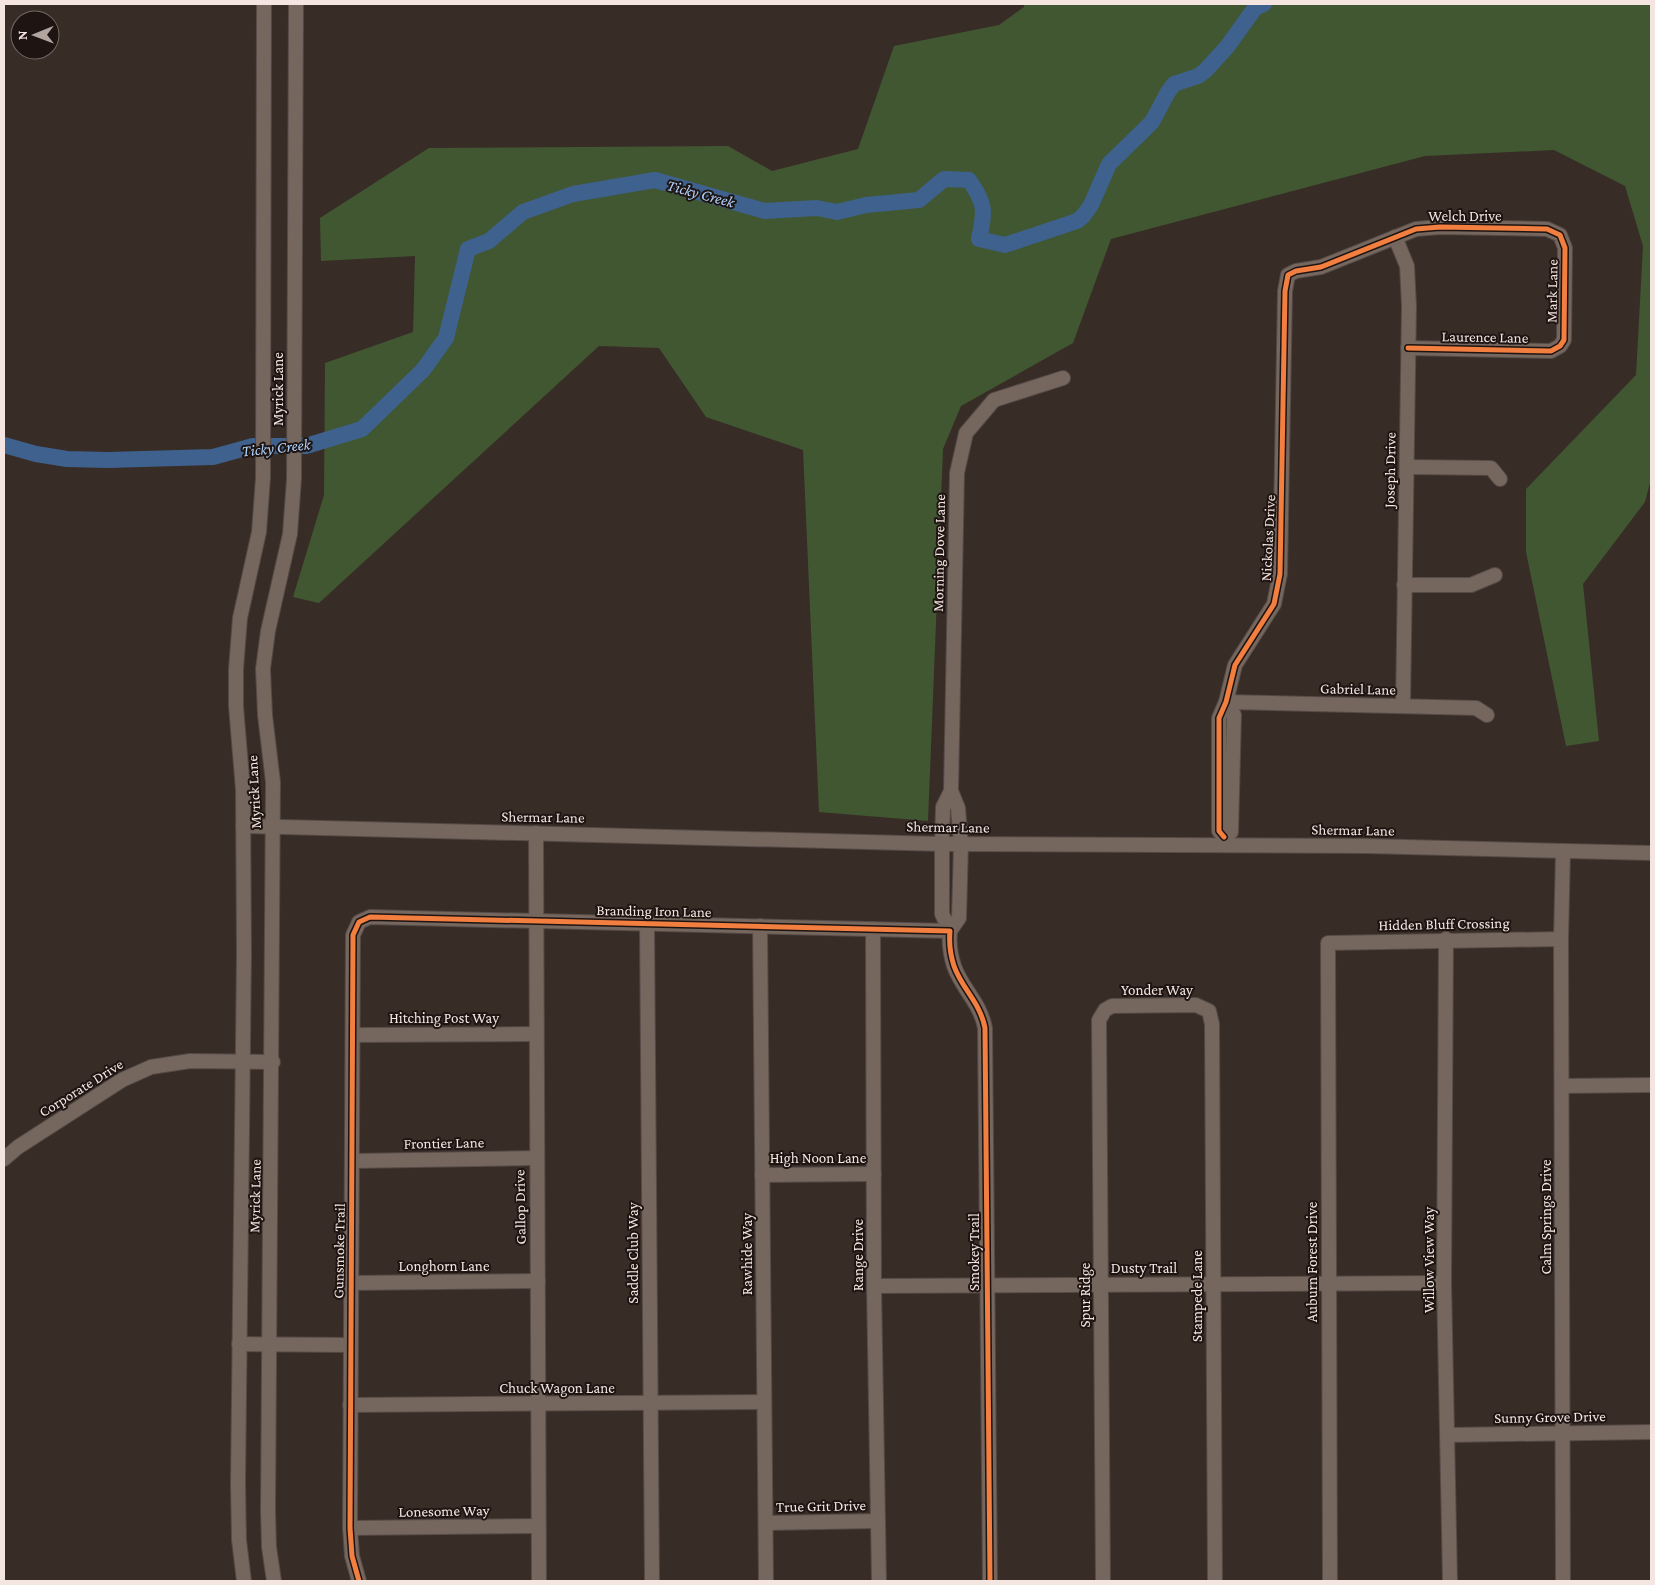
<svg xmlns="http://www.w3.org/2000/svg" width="1655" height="1585" font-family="'Crimson Pro',serif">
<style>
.green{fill:#415731}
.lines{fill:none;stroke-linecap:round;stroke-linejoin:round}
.river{stroke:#3e618d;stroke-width:16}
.minor-casing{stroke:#544a46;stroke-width:16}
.minor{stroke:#75665e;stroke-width:14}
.cycleway-casing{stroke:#1e1411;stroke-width:8}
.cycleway{stroke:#f27e40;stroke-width:5}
.labels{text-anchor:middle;stroke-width:4;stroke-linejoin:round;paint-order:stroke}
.street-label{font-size:15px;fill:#f4e5e0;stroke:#1e1411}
.water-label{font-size:16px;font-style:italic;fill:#b0d3ff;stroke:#1e1411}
</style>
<rect width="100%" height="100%" fill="#382c27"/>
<polygon class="green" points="1024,4 1651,4 1651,479 1645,502 1583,584 1599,741 1566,746 1526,552 1526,489 1636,375 1643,246 1625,186 1554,150 1425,156 1111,239 1073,343 961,406 943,449 928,821 819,812 803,450 706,417 659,348 599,346 319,603 293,597 324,495 325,363 413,332 415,256 321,261 320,218 429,148 728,146 772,171 858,149 894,46 999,25 1024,7"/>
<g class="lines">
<path class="river" d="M4,445l32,9 31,5 41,1 105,-3 40,-11h53l56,-17 61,-59 23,-32 22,-89 21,-8 34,-29 50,-18 82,-14 110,31 52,-3 20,4 29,-7 53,-5 25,-21 25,1c17,24 16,31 10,59l26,6 72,-24 6,-5 8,-11 18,-41 43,-42 16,-30 6,-8 24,-8 7,-5 22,-24 28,-39 9,-4"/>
<defs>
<g id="minor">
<polyline points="1395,237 1407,266 1409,306 1403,706"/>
<polyline points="1407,467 1491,468 1500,479"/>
<polyline points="1404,585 1471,585 1495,575"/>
<polyline points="1226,702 1476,708 1487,715"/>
<polyline points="951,791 943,807 942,844 942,914 950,931 959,918 961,844 958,808 951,791 957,473 966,433 994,400 1063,378"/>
<polyline points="243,826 942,844 1365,846 1651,853"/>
<polyline points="536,833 539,1581"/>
<polyline points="1224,837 1219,831 1219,718 1226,702 1235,665 1274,604 1280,574 1285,291 1288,275 1296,271 1321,267 1416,229 1440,227 1547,229 1560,235 1565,248 1564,340 1560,346 1551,351 1408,348"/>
<polyline points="1224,845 1224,837 1231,832 1234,715 1226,702"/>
<polyline points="1563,852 1561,939 1563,1581"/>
<polyline points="647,924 652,1581"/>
<polyline points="760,926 766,1581"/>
<polyline points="873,929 874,1286 879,1581"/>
<polyline points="1446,939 1444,1283 1450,1581"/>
<polyline points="353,1035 535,1034"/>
<polyline points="1562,1086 1651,1085"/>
<polyline points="4,1159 18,1147 122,1080 151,1067 190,1061 273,1062"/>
<polyline points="352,1161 536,1158"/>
<polyline points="762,1175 874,1174"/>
<polyline points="351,1283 538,1281"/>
<polyline points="874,1286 1444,1283"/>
<polyline points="239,1344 350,1345"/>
<polyline points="350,1405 764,1402"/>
<polyline points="1449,1435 1651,1432"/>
<polyline points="766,1523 878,1521"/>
<polyline points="350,1528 538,1526"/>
<polyline points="244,1581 239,1540 238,1484 244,954 243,790 236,706 236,669 240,618 259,532 263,478 264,4"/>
<polyline points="274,1581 269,1547 268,1511 273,782 265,715 263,669 268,631 290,534 294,479 296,4"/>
<path d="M359,1581l-7,-25 -2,-28 3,-593 6,-13 11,-5 580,14c-1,11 0,23 4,35 8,23 26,36 31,62l5,553"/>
<polyline points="1103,1581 1099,1020 1105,1010 1112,1006 1196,1005 1209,1011 1212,1024 1215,1581"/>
<polyline points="1330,1581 1328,943 1561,939"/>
</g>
</defs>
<use href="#minor" class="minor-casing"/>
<use href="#minor" class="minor"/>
<defs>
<g id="cycleway">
<polyline points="1224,837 1219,831 1219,718 1226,702 1235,665 1274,604 1280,574 1285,291 1288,275 1296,271 1321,267 1416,229 1440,227 1547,229 1560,235 1565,248 1564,340 1560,346 1551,351 1408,348"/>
<path d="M359,1581l-7,-25 -2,-28 3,-593 6,-13 11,-5 580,14c-1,11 0,23 4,35 8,23 26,36 31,62l5,553"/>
</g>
</defs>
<use href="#cycleway" class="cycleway-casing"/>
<use href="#cycleway" class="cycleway"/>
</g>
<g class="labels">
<g class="street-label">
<text x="1465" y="221">Welch Drive</text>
<text transform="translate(1552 291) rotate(-89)" y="5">Mark Lane</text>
<text transform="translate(1485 337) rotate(1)" y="5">Laurence Lane</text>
<text transform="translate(278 389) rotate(-90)" y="5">Myrick Lane</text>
<text transform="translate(1390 470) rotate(-89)" y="5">Joseph Drive</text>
<text transform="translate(1268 538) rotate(-87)" y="5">Nickolas Drive</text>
<text transform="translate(939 553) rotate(-89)" y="5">Morning Dove Lane</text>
<text transform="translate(1358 689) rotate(1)" y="5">Gabriel Lane</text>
<text transform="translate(254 792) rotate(-93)" y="5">Myrick Lane</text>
<text transform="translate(543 817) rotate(1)" y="5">Shermar Lane</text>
<text transform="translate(948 827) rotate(1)" y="5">Shermar Lane</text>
<text transform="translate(1353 830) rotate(1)" y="5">Shermar Lane</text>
<text transform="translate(654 911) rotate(1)" y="5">Branding Iron Lane</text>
<text transform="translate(1444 924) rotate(-1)" y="5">Hidden Bluff Crossing</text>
<text x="1157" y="995">Yonder Way</text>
<text x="444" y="1023">Hitching Post Way</text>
<text transform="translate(81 1088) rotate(-32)" y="5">Corporate Drive</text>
<text transform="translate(444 1143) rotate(-1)" y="5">Frontier Lane</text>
<text x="818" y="1163">High Noon Lane</text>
<text transform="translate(255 1196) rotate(-89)" y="5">Myrick Lane</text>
<text transform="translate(520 1207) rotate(-91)" y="5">Gallop Drive</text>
<text transform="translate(1546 1217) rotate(-90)" y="5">Calm Springs Drive</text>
<text transform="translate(339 1251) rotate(-89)" y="5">Gunsmoke Trail</text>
<text transform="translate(974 1252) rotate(-90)" y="5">Smokey Trail</text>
<text transform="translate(633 1253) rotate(-90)" y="5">Saddle Club Way</text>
<text transform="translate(747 1254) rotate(-90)" y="5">Rawhide Way</text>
<text transform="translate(858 1255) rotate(-90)" y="5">Range Drive</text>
<text transform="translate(1429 1260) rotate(-90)" y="5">Willow View Way</text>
<text transform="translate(1312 1262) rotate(-90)" y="5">Auburn Forest Drive</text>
<text x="444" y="1271">Longhorn Lane</text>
<text x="1144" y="1273">Dusty Trail</text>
<text transform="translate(1085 1295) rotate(-90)" y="5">Spur Ridge</text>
<text transform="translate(1197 1296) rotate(-90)" y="5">Stampede Lane</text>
<text x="557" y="1393">Chuck Wagon Lane</text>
<text transform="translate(1550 1417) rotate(-1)" y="5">Sunny Grove Drive</text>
<text transform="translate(821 1506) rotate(-1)" y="5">True Grit Drive</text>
<text transform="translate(444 1511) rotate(-1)" y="5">Lonesome Way</text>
</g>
<g class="water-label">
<text transform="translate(701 193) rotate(15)" y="6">Ticky Creek</text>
<text transform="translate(276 447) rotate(-6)" y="6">Ticky Creek</text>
</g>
</g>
<rect width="1655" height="1585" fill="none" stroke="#f4e5e0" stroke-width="10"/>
<g transform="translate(35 35) rotate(269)"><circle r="24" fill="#1e1411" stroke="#746864"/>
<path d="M0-4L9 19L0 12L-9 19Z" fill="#b2a49f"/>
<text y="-8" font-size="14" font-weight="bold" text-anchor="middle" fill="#f4e5e0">N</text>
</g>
</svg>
